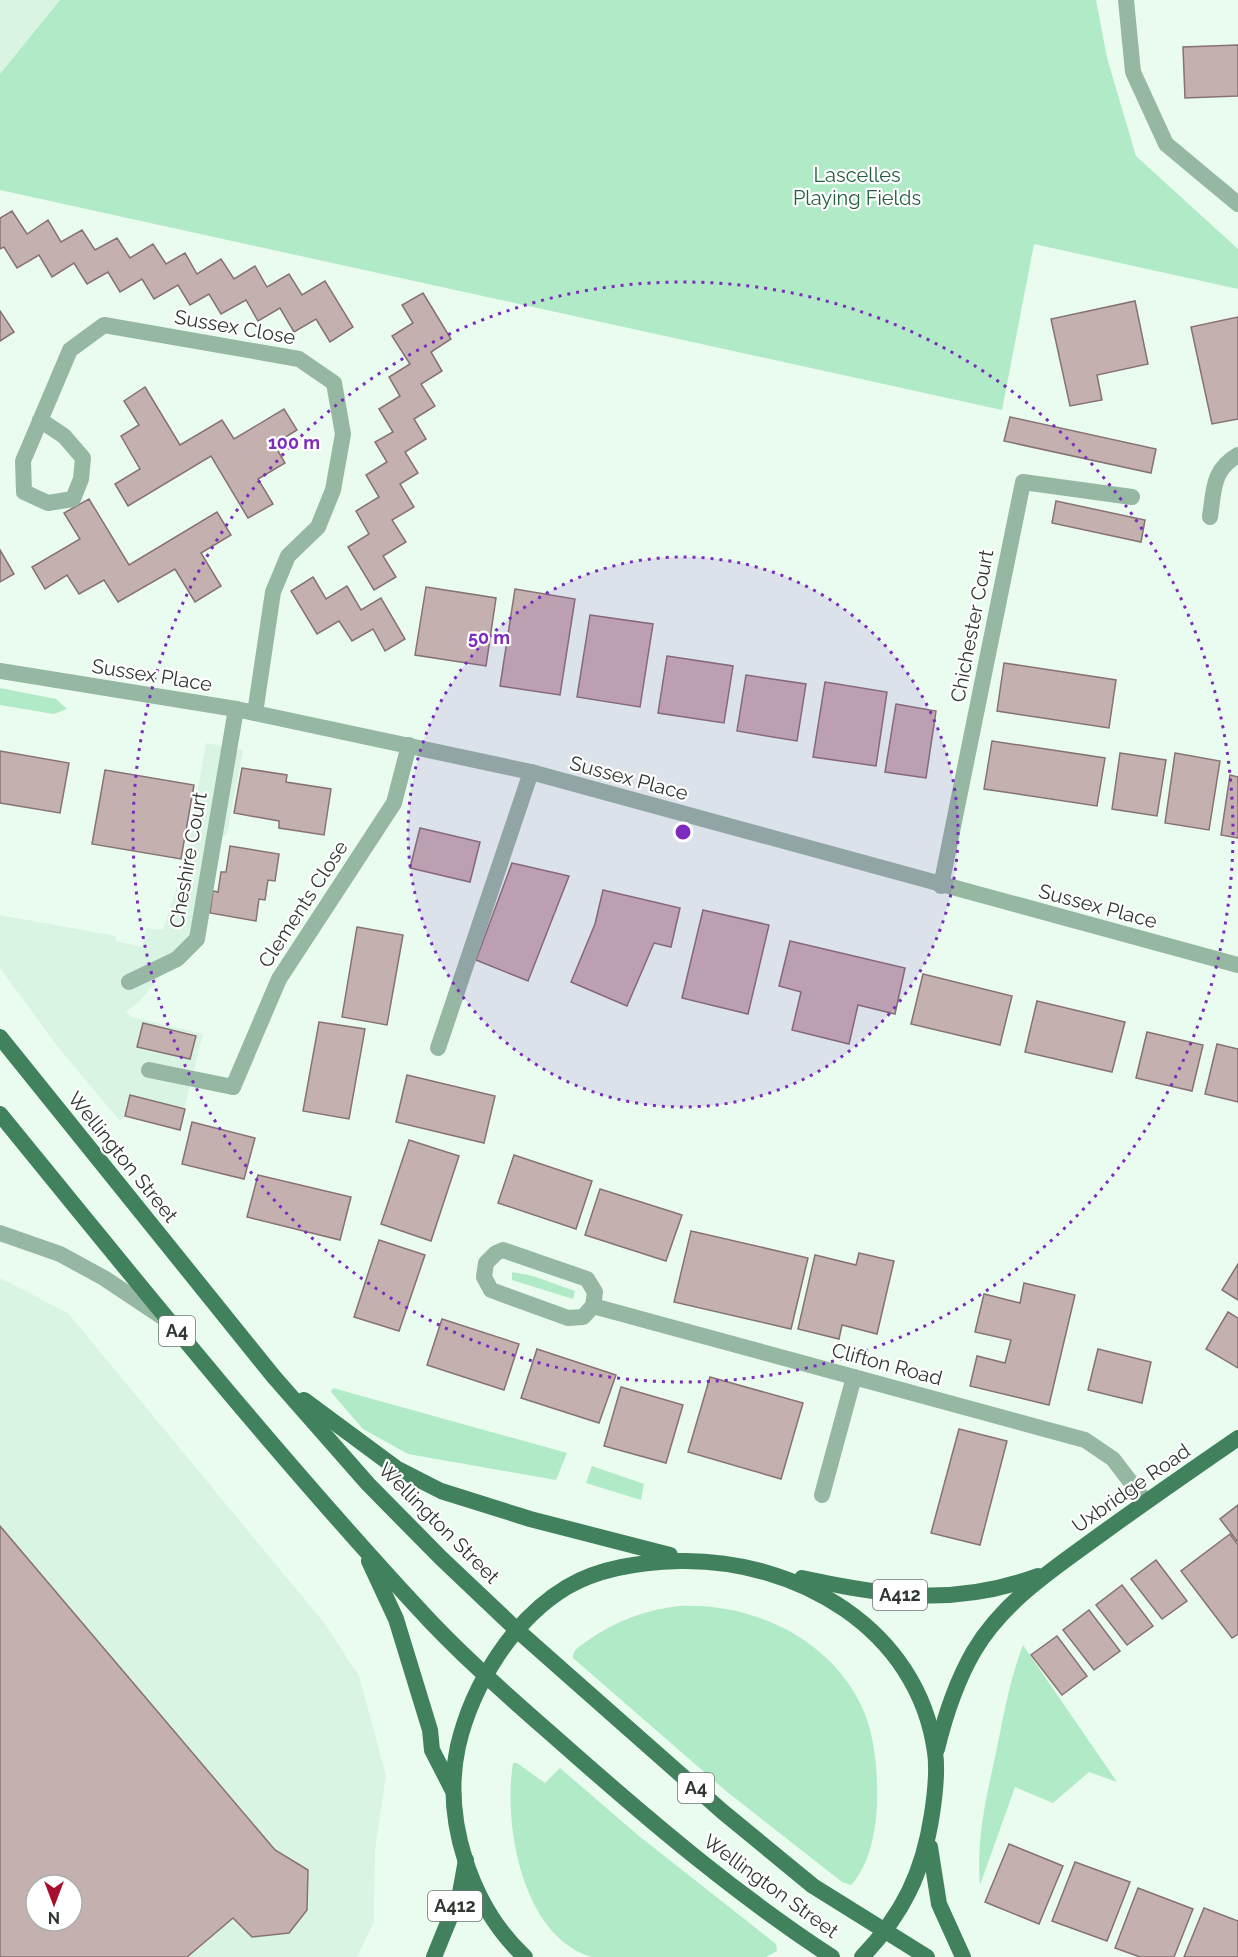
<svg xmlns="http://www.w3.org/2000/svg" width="1238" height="1957" font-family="Raleway,sans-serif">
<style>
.built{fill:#daf4e3;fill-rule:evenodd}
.green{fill:#b0eac6}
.building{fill:#c5b0b0;stroke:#867272;stroke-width:1.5;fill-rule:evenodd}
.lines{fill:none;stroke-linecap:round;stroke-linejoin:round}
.service{stroke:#96b7a2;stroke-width:16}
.minor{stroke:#96b7a2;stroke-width:16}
.primary{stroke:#41815d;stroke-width:16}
.ring{fill:none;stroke:#7b2cbf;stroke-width:3;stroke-dasharray:3 6}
.labels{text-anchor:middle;stroke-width:4.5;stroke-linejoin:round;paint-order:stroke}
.shield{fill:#fff;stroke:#6e7370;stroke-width:1.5}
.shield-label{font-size:18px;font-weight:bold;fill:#303732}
.park-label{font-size:20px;fill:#235e3f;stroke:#fff}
.street-label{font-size:20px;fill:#303732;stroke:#fff}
.centre{fill:#7b2cbf;stroke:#fff;stroke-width:3}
.ring-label{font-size:18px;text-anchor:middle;font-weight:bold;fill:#7b2cbf;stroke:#fff;stroke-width:4.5;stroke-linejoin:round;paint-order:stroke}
</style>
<rect width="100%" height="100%" fill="#eafcf0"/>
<g class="built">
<polygon points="0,0 60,0 0,74"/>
<polygon points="206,743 243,750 227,834 220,839 199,944 176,959 137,1004 126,1012 132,1017 203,1034 179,1130 125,1116 120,1121 58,1047 0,968 0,915 116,936 115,941 143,947 146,928 163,930 185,862"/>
<path d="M0,1278l68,35 257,311 34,52 27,99 -11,76 -1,71 -17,35h-357zM36,1885h36v36h-36z"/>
</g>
<g class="green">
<polygon points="60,0 1096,0 1107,58 1136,156 1238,249 1238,289 1034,244 1002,410 0,190 0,74"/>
<polygon points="0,688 56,699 67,709 54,714 0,705"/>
<polygon points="512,1272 533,1276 575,1291 573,1299 512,1280"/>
<polygon points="333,1388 567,1453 556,1480 408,1454 363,1429 331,1392"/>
<polygon points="592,1466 644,1484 641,1500 586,1483"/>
<path d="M680,1606c72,-3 148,31 181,99 14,29 17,67 16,99 -1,26 -7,61 -26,81l-9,-3 -116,-91 -153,-133c-1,-8 7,-12 14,-17 28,-20 58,-31 93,-35z"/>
<path d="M1023,1645l94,137 -28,-10 -36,31 -38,-16 -35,98c-4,-49 7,-90 17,-137 7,-35 13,-69 26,-103z"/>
<path d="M513,1763h4l28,20 15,-15 79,68 137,108 1,7 -11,6c-43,0 -85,0 -128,0 -14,0 -33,0 -46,0 -70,-20 -89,-133 -79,-194z"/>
</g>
<g class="building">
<polygon points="1238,45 1238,96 1185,98 1183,47"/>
<polygon points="12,211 27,234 48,220 61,242 82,230 95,250 117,238 130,258 153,244 166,264 185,253 197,274 221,259 234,279 255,266 267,287 289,274 302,295 325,281 353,327 330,342 316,319 294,332 280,308 258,321 246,300 221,314 209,294 190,305 178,285 154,299 142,279 120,292 108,272 87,284 74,263 52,277 39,255 17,268 4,247 0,249 0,218"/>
<polygon points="423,293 451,339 431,352 442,371 421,384 435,406 414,419 426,439 405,452 418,473 400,484 414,507 392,520 406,542 383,556 396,577 374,590 348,547 369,534 356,511 379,497 366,475 387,462 375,442 393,432 379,409 400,396 389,377 410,364 392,336 413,323 402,305"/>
<polygon points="1135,301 1148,364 1097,375 1102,400 1070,406 1051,319"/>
<polygon points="0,311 14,332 0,341"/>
<polygon points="1238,317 1238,419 1212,424 1191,327"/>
<polygon points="145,387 180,445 222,420 234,439 284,409 297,430 274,444 285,463 258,479 273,504 248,518 211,456 128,506 115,484 140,469 121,436 139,425 124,401"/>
<polygon points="1010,417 1156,449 1151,473 1004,441"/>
<polygon points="89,499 129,565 217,512 231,535 201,553 221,586 195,602 175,569 118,602 104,580 79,594 67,575 45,589 32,567 80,539 64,513"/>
<polygon points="1056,501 1145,520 1141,542 1052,523"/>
<polygon points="0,550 14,574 0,582"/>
<polygon points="313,577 326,599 347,586 361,610 381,598 405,639 385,651 373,629 352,641 339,621 317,634 291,591"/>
<polygon points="426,587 496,598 486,666 415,655"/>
<polygon points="515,589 575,599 560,695 500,686"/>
<polygon points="590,615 653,624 640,707 577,697"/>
<polygon points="667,656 733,666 724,723 658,713"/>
<polygon points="1004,663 1116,680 1109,728 997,711"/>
<polygon points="746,675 806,684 797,741 737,731"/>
<polygon points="825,682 887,692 876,766 813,757"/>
<polygon points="896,704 936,711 926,778 885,772"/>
<polygon points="992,741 1105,758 1097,806 984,789"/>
<polygon points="0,751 69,763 60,813 0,803"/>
<polygon points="1120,753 1166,760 1157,816 1112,809"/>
<polygon points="1175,753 1220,761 1209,830 1165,823"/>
<polygon points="242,768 287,775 286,782 331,789 324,835 279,828 279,821 234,813"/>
<polygon points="105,770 194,785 181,859 92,844"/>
<polygon points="1230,775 1238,777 1238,838 1221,835"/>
<polygon points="420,828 480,842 470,882 410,868"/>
<polygon points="230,846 279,854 275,881 268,880 265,900 259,899 256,921 210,913 213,891 218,892 221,872 226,872"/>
<polygon points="512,863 569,876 528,981 476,960"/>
<polygon points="603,890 680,908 671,947 654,943 627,1006 571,982 595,924"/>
<polygon points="703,910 769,925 748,1014 682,998"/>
<polygon points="357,927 403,935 387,1025 342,1017"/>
<polygon points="790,941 905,968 895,1014 858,1005 849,1044 792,1030 801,992 779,986"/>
<polygon points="923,974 1012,996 1000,1045 911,1024"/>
<polygon points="1037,1001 1125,1022 1112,1072 1025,1052"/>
<polygon points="319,1022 365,1029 349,1119 303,1111"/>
<polygon points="143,1023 196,1036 190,1059 137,1047"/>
<polygon points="1147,1032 1203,1045 1192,1091 1136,1078"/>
<polygon points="1217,1044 1238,1049 1238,1102 1205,1094"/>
<polygon points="407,1075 495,1096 484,1143 396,1122"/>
<polygon points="130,1095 185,1109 180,1130 125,1116"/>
<polygon points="192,1122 255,1138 244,1179 182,1164"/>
<polygon points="409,1140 459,1156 431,1241 381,1224"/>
<polygon points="514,1155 592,1181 576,1229 498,1203"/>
<polygon points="258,1175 351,1197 340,1240 247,1217"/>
<polygon points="600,1189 682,1215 666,1261 585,1235"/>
<polygon points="691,1231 808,1258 791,1329 674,1302"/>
<polygon points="379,1240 425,1255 399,1331 354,1317"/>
<polygon points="859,1253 894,1261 877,1334 842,1325 839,1339 798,1329 815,1255 856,1265"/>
<polygon points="1238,1264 1238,1300 1222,1290"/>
<polygon points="1024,1283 1075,1295 1049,1405 970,1386 977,1356 1005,1363 1011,1340 975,1332 984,1294 1020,1303"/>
<polygon points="1228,1312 1238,1318 1238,1368 1206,1349"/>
<polygon points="442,1319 519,1344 504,1390 427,1365"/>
<polygon points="537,1349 616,1375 599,1423 521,1398"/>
<polygon points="1098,1349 1151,1362 1142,1403 1088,1390"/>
<polygon points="710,1377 803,1403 781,1479 688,1452"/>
<polygon points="621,1387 683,1405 666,1463 604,1446"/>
<polygon points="959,1429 1007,1441 980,1545 931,1533"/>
<polygon points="1238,1505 1238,1542 1220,1519"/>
<path d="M0,1526l275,324 33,20 -1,40 -18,23 -37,4 -19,-19 -46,39h-187zM36,1885h36v36h-36z"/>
<polygon points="1230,1534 1238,1545 1238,1634 1232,1638 1181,1571"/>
<polygon points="1156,1560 1187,1601 1162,1619 1131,1579"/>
<polygon points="1122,1585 1153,1626 1127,1645 1096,1605"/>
<polygon points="1089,1610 1120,1651 1094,1670 1063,1630"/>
<polygon points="1057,1636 1087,1676 1062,1695 1031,1655"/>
<polygon points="1009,1844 1063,1866 1039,1924 985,1902"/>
<polygon points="1075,1862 1130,1882 1107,1941 1052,1921"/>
<polygon points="1138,1888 1193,1909 1174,1957 1140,1957 1115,1948"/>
<polygon points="1204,1908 1238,1921 1238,1957 1184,1957"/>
</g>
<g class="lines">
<g class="service">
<polyline points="1126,0 1133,72 1166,144 1238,204"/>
<path d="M1210,517c4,-27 2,-47 28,-62"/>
<polyline points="941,886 1023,482 1132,497"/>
<polyline points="438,1048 531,772"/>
<polyline points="149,1070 233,1087"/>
<polyline points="0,1233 60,1254 104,1278 164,1318"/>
<polyline points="822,1495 854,1377"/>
</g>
<g class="minor">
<polyline points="40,420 64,436 83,458 81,479 73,499 48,503 24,492 23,461 70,350 104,325 299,359 334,383 343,434 333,490 318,527 288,556 273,592 255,713"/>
<polyline points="0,671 236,709 531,772 1238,965"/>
<polyline points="129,982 177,959 197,939 236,709"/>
<polyline points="233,1087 279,979 394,803 409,745"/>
<polygon points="503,1250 587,1279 595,1292 593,1306 583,1317 568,1318 491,1290 484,1277 486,1263 496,1253"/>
<polyline points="593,1306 1085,1440 1113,1459 1146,1502"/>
</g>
<g class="primary">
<polyline points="0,1037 274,1377 368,1484 441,1558 517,1630 723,1812 813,1886 927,1957"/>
<path d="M0,1114c136,167 271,335 417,493 48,53 104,100 157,147 83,73 166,143 258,203"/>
<polyline points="304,1400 396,1468 441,1491 530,1519 670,1555"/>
<polyline points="369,1561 396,1619 430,1730 432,1750 452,1789"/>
<path d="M802,1578c86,18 151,29 236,-2"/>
<path d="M937,1749c8,-33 19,-67 37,-98 30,-51 82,-84 130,-119 44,-32 89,-63 134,-94"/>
<polyline points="930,1847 939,1904 963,1957"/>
<polyline points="434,1957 460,1893 466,1860"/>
<path d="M525,1957c-54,-50 -83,-138 -67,-211 14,-60 54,-126 109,-159 34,-20 75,-25 113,-26 116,-2 238,67 255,191 3,19 0,42 -3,62 -9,59 -29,100 -70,143"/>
</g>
</g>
<circle cx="683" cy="832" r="275" fill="#7b2cbf" fill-opacity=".12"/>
<g class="ring">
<circle cx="683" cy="832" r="275"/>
<circle cx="683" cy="832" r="550"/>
</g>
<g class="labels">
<g class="shield">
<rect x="159" y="1316" width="36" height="30" rx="4.5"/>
<rect x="873" y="1580" width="54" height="30" rx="4.5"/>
<rect x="678" y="1773" width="36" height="30" rx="4.5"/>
<rect x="428" y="1891" width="54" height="30" rx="4.5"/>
</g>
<g class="shield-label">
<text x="177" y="1337">A4</text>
<text x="900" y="1601">A412</text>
<text x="696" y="1794">A4</text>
<text x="455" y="1912">A412</text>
</g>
<g class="park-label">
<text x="857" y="182">Lascelles<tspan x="857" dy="23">Playing Fields</tspan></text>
</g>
<g class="street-label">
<text transform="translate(235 327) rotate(10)" y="7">Sussex Close</text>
<text transform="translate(972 626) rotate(-79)" y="7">Chichester Court</text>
<text transform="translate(152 675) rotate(9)" y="7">Sussex Place</text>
<text transform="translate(629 778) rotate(15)" y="7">Sussex Place</text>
<text transform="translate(188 860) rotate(-80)" y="7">Cheshire Court</text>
<text transform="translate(303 904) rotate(-57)" y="7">Clements Close</text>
<text transform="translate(1098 906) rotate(15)" y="7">Sussex Place</text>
<text transform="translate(123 1157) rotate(51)" y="7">Wellington Street</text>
<text transform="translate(887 1364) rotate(15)" y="7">Clifton Road</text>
<text transform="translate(1131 1488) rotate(-35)" y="7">Uxbridge Road</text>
<text transform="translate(439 1523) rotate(45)" y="7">Wellington Street</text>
<text transform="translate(771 1886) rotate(36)" y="7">Wellington Street</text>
</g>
</g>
<circle cx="683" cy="832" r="9" class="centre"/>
<g class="ring-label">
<text x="294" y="449">100 m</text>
<text x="489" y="644">50 m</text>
</g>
<g transform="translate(54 1903) rotate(180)"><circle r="28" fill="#ffffff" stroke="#acafad" stroke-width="1.5"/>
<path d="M0-4.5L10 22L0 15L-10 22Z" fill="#a70e2d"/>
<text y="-9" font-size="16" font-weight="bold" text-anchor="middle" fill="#303732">N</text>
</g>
</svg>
